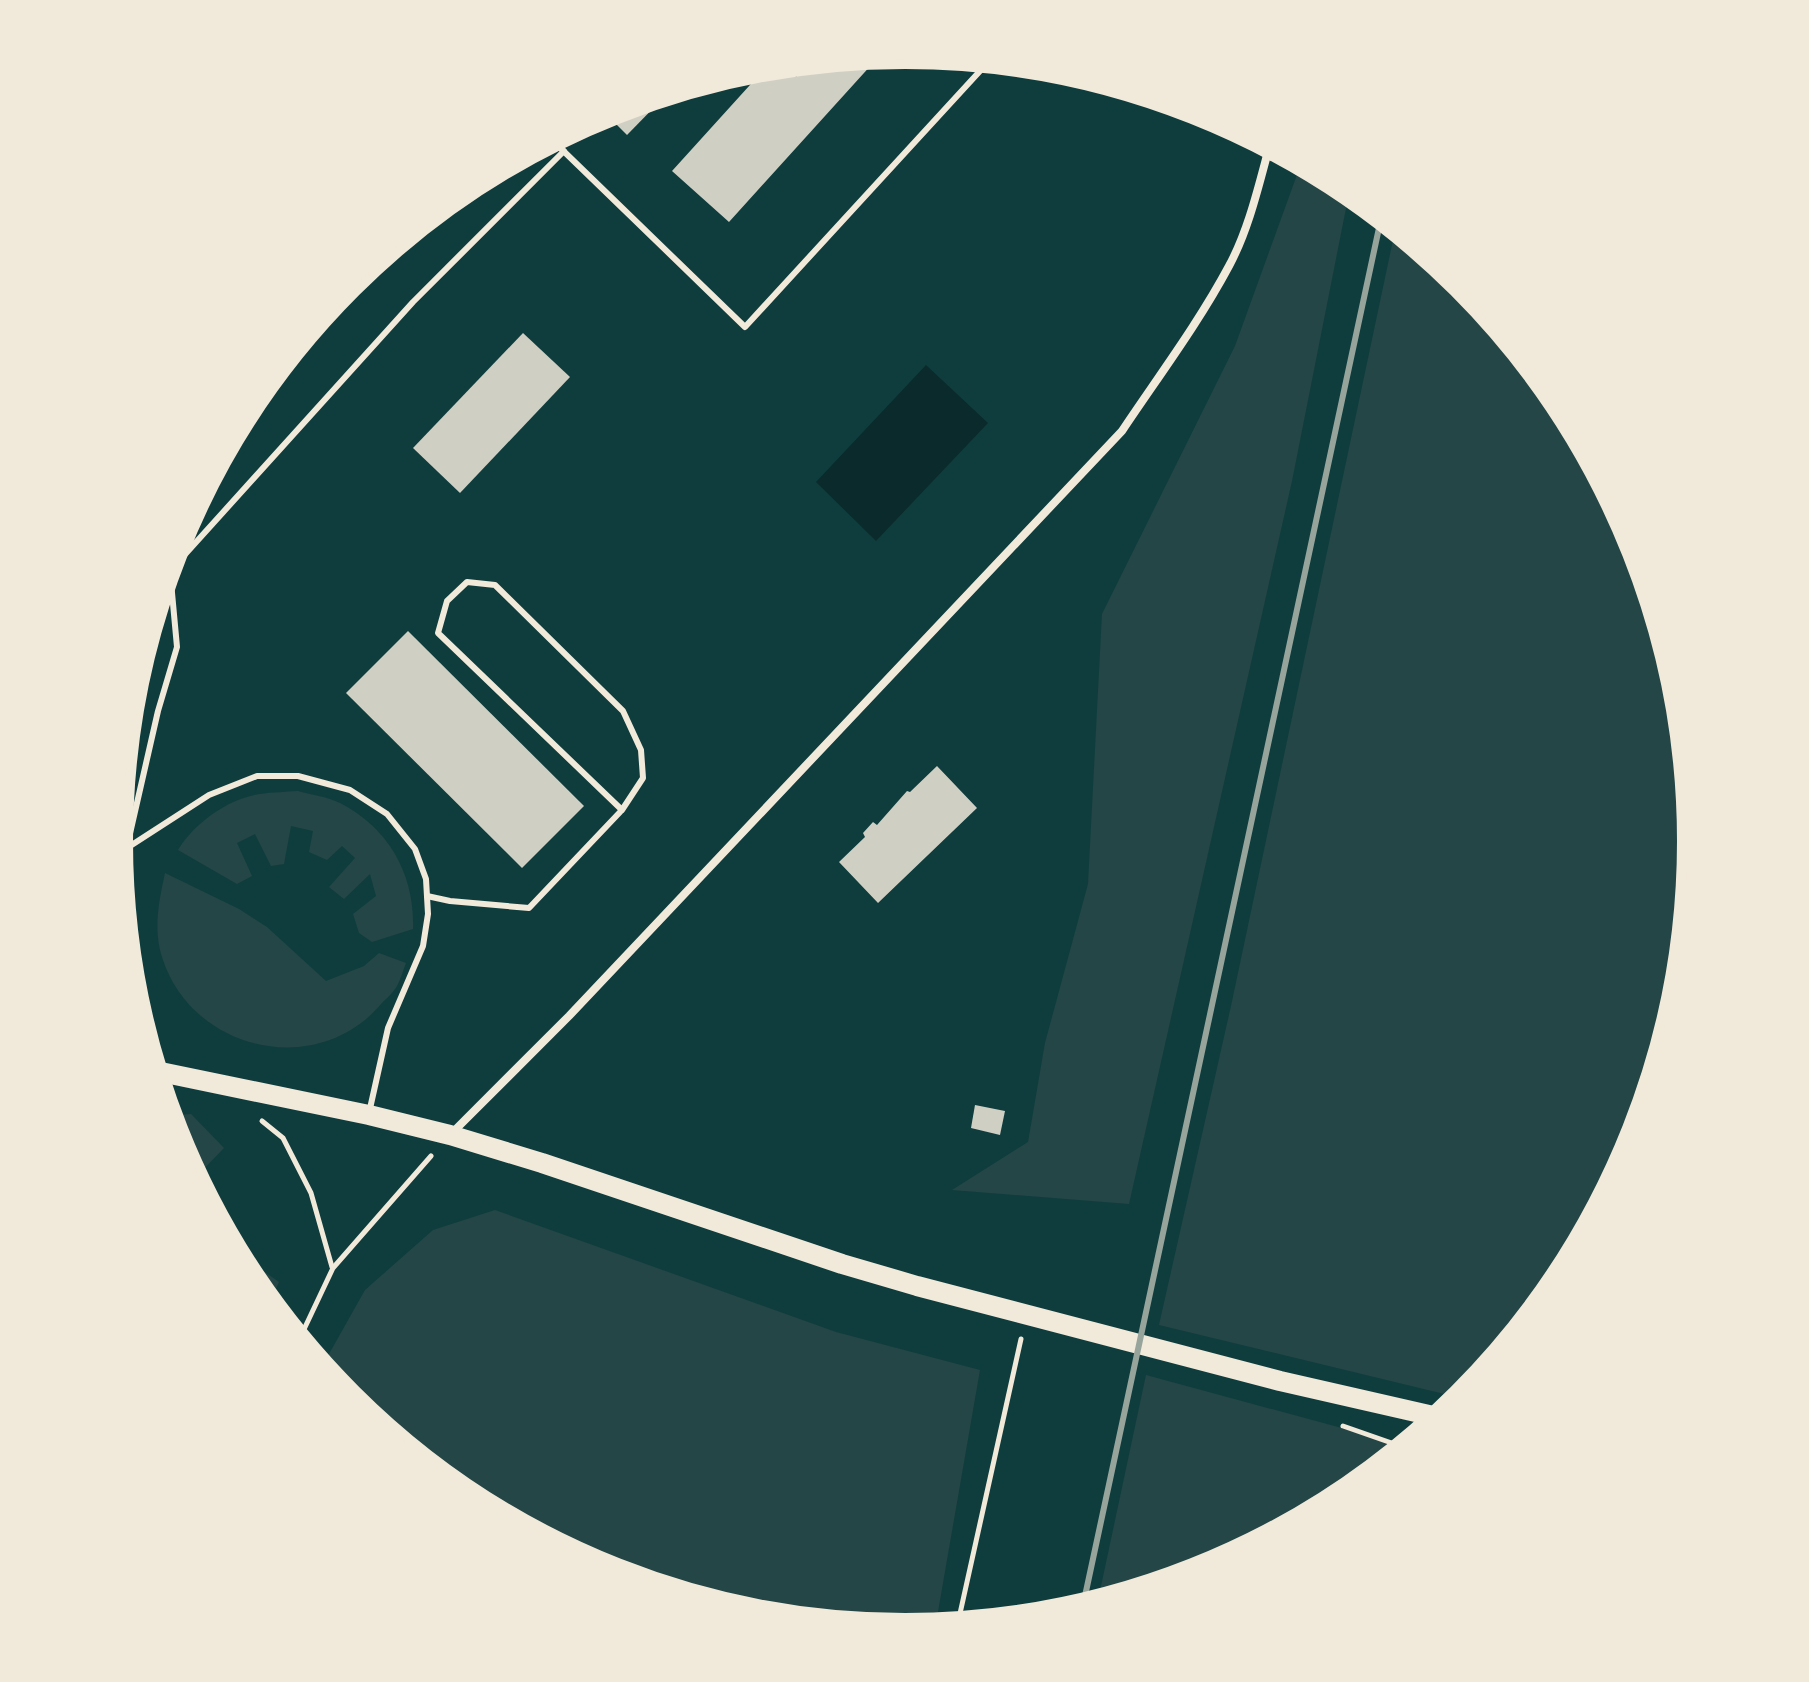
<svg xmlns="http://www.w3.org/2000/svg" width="1809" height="1682" font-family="Cabin,sans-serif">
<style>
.green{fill:#244646}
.water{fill:#0a2a2b}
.building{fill:#cfcfc3}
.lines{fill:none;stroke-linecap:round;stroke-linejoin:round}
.path{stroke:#f1e9da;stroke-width:5}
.service{stroke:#f1e9da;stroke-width:6}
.minor{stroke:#f1e9da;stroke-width:8}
.primary{stroke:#f1e9da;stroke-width:20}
.rail{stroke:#97a49c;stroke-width:6}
.rim{fill:none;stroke:#f1e9da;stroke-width:10}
</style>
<rect width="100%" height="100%" fill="#0f3d3e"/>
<g class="green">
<polygon points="1302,161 1350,188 1292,481 1129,1204 952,1190 1028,1142 1045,1043 1088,884 1102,614 1235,346"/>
<polygon points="1396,226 1464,282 1562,402 1635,539 1680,687 1695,841 1680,996 1635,1144 1562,1281 1465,1399 1159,1325 1231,1006"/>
<path d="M298,791c14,4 30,6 42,12 49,25 75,72 73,126l-41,13 -13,-9 -6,-19 23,-18 -6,-22 -26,25 -15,-12 26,-29 -13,-12 -15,14 -18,-8 4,-21 -22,-5 -7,38 -13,2 -16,-32 -18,9 15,33 -15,8 -59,-34c16,-27 51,-52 82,-56 13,-2 26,-2 38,-3z"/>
<path d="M165,873l74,36 28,18 59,54 38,-15 15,-13 27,10c-3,7 -5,16 -9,23 -4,7 -11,13 -16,18 -64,76 -190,47 -219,-47 -9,-28 -3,-56 3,-84z"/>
<polygon points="191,1114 224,1148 193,1180 174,1143 165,1116"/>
<polygon points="495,1210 836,1332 980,1370 935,1629 904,1632 750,1617 601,1572 465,1498 345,1400 320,1370 365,1290 433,1230"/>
<polygon points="229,1247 279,1282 268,1307 247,1280"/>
<polygon points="1146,1375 1408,1446 1344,1499 1207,1572 1097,1605"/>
</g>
<polygon class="water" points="926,365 988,423 876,541 816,482"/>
<g class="building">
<polygon points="883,52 729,222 672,171 770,63 779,62 796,77 812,59"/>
<polygon points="672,89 627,135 602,110"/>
<polygon points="523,333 570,377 460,493 413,448"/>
<polygon points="408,631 584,806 522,868 346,693"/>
<polygon points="937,766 977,808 878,903 839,862 865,837 863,833 873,822 877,825 907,791 910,792"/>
<polygon points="975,1105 1005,1111 1000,1135 971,1128"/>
</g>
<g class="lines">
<g class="path">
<polyline points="262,1121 283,1138 311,1193 332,1267"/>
<polyline points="298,1342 333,1268 431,1156"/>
<polyline points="1343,1426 1406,1448"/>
<polyline points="957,1627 1021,1339"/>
</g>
<g class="service">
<polyline points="550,138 745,327 991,59"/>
<polyline points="170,571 413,302 564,151"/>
<polyline points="127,848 209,795 257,776 298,776 350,790 387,814 415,849 426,879 428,914 423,946 388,1028 369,1113"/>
<polyline points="118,886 158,711 177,647 170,571 165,567"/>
<polyline points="427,896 450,901 529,908 622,810 438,633 447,601 467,582 495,585 623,711 641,750 643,778 622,810"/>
</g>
<path class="minor" d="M453,1132l116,-116 553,-585c36,-54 76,-107 107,-165 20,-37 30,-82 41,-122"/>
<polyline class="primary" points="151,1070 369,1115 450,1135 542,1163 842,1264 917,1286 1280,1381 1442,1418"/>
<polyline class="rail" points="1082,1610 1382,214"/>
</g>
<path d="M0 0H1809V1682H0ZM128 841a777 777 0 1 1 1554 0a777 777 0 1 1-1554 0Z" fill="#f1e9da" fill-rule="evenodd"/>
<path class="rim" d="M128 841a777 777 0 1 1 1554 0a777 777 0 1 1-1554 0Z"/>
</svg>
